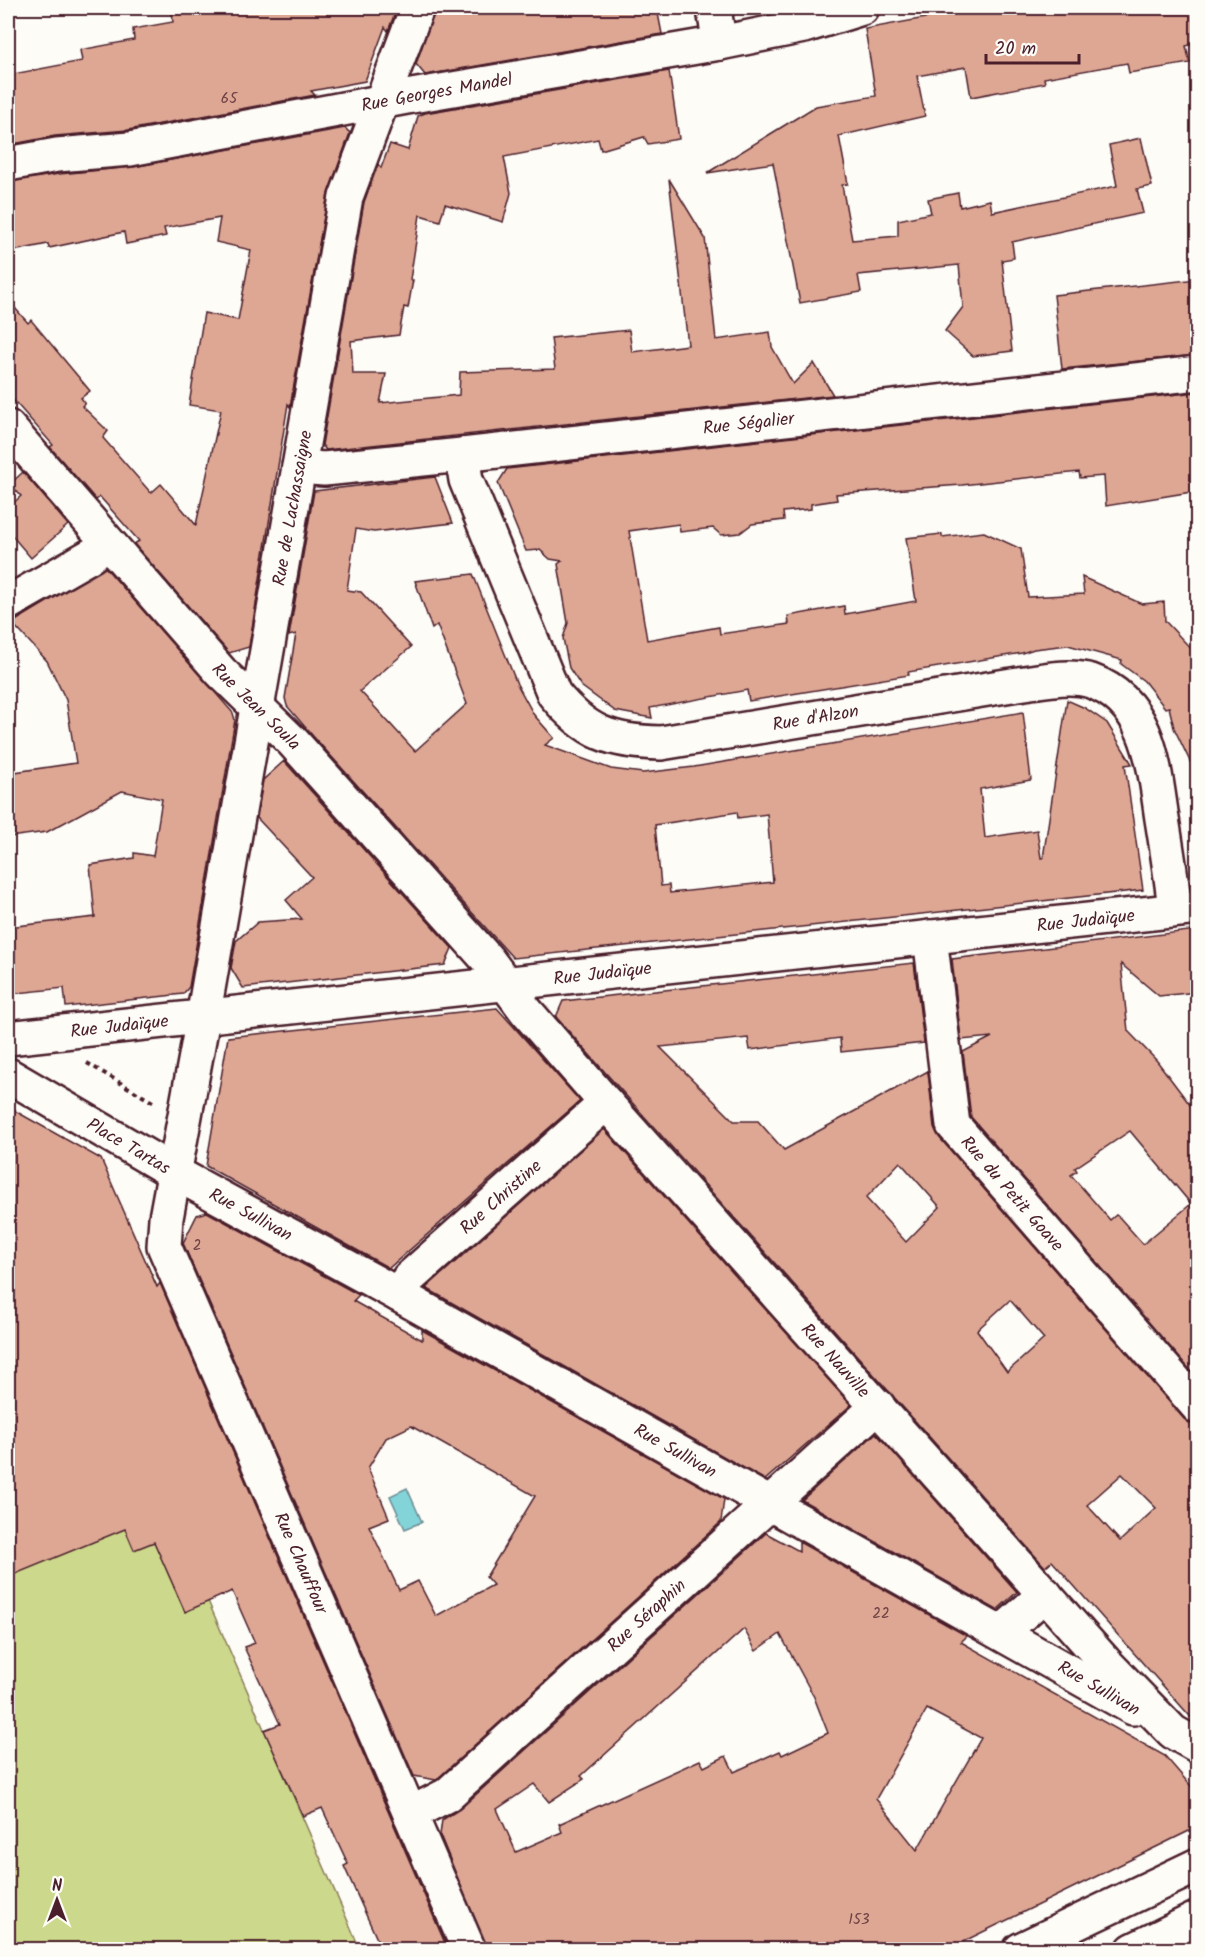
<svg xmlns="http://www.w3.org/2000/svg" width="1205" height="1957" font-family="Kalam,sans-serif">
<style>
.green{fill:#ccd88b;stroke:#8b7c5b;stroke-width:1.5}
.water{fill:#82d4d8;stroke:#6c8c93;stroke-width:1.5}
.building{fill:#dda794;stroke:#4a1f2b;stroke-width:1.5;fill-rule:evenodd}
.lines{fill:none;stroke-linecap:round;stroke-linejoin:round}
.minor-casing{stroke:#4a1f2b;stroke-width:38}
.major-casing{stroke:#4a1f2b;stroke-width:38}
.path{stroke:#4a1f2b;stroke-width:4;stroke-dasharray:4.5 4.5;stroke-linecap:butt}
.minor{stroke:#fdfcf7;stroke-width:33}
.major{stroke:#fdfcf7;stroke-width:33}
.labels{text-anchor:middle;stroke-width:6;stroke-linejoin:round;paint-order:stroke}
.number-label{font-size:15px;fill:#6f4145}
.street-label{font-size:18px;fill:#4a1f2b;stroke:#fdfcf7}
</style>
<rect width="100%" height="100%" fill="#fdfcf7"/>
<filter id="ink" filterUnits="userSpaceOnUse"><feTurbulence type="fractalNoise" baseFrequency=".0167" numOctaves="2"/><feDisplacementMap in="SourceGraphic" scale="12" xChannelSelector="R" yChannelSelector="G"/><feConvolveMatrix kernelMatrix="1 2 1 2 8 2 1 2 1" color-interpolation-filters="sRGB"/></filter>
<g filter="url(#ink)">
<polygon class="green" points="8,1252 34,1313 147,1264 236,1467 208,1601 360,1949 8,1949"/>
<polygon class="water" points="407,1488 422,1522 405,1529 390,1496"/>
<g class="building">
<polygon points="171,8 397,8 388,31 385,27 365,81 311,91 315,95 128,130 55,136 8,145 8,75 82,61 80,50 134,40 133,29 173,22"/>
<polygon points="435,8 657,8 662,34 425,75 416,64"/>
<polygon points="980,8 1197,8 1197,43 1186,46 1190,63 1129,73 1127,63 1044,78 1045,83 971,97 966,67 917,76 925,116 839,136 848,184 842,185 852,240 898,236 898,220 931,213 928,199 958,193 960,207 990,200 992,212 1117,186 1109,145 1141,138 1152,186 1137,189 1143,213 1012,242 1014,258 1002,260 1012,351 973,356 945,331 963,307 959,265 858,275 861,292 800,303 773,163 707,173 816,106 876,96 865,29"/>
<polygon points="669,71 679,139 648,144 644,137 601,150 598,139 504,157 511,193 503,222 445,204 440,221 420,215 410,280 413,280 408,308 404,307 399,335 351,341 353,374 386,374 380,403 459,395 460,372 555,369 551,338 629,330 632,352 688,345 669,179 705,238 716,340 770,332 772,347 793,384 814,363 833,395 326,450 322,445 364,202 378,164 381,168 390,144 408,150 418,116 425,113"/>
<polygon points="345,128 350,133 328,194 290,407 288,404 249,647 229,653 134,544 139,541 100,497 96,500 50,447 53,445 8,394 8,300 28,323 31,320 90,391 81,398 85,403 82,406 108,431 103,438 151,493 161,484 196,525 221,410 189,405 204,313 238,320 251,250 216,242 220,218 164,228 166,236 126,244 124,232 49,248 48,244 8,252 8,182 59,174 133,167"/>
<polygon points="1197,279 1197,355 1062,369 1054,295"/>
<polygon points="1197,392 1197,491 1106,506 1104,476 1080,478 1079,472 962,485 836,494 837,500 811,504 811,509 783,512 784,520 752,524 740,533 721,535 713,528 680,532 679,524 629,531 647,640 719,627 720,634 789,624 788,616 844,606 845,614 916,601 906,538 942,534 942,537 984,532 1021,549 1028,597 1084,594 1082,577 1142,604 1164,602 1165,621 1197,655 1197,776 1174,728 1169,707 1165,708 1144,681 1121,664 1122,660 1068,645 1034,649 1022,653 908,672 909,675 749,701 747,690 650,708 652,718 615,711 581,686 569,668 563,638 568,623 558,564 562,561 550,559 540,550 526,551 498,483 507,469"/>
<polygon points="23,472 68,525 31,558 8,531 8,508 21,496 10,484"/>
<path d="M435,477l18,46 -79,9 -18,-3 -9,61 14,2 50,55 -51,44 55,60 52,-47 -30,-79 -5,4 -17,-48 58,-7 44,110 17,31 20,23 -9,7 66,24 32,4 51,-6 329,-55 8,68 -51,9 5,49 52,-8 4,28h2l24,-158 18,8 22,15 25,41 -7,1 18,125 -630,68 -201,-223 -25,-29 -2,-8 11,-64 -7,2 25,-145zM737,812l1,6 29,-4 6,68 -103,11 -1,-8 -8,1 -6,-61z"/>
<polygon points="105,567 233,713 235,720 189,987 183,994 66,1007 64,988 8,994 8,927 95,917 90,865 134,858 134,853 153,856 162,799 122,791 47,832 10,837 10,829 8,830 8,773 76,763 66,700 47,661 12,623"/>
<polygon points="284,761 452,948 445,965 243,988 231,968 236,941 258,922 302,919 286,900 312,877 257,818 263,780"/>
<path d="M1197,930v62l-38,4 -38,-32 7,67 29,30 40,53v264l-226,-261 -8,-65 29,-15 -31,3 -9,-81zM1130,1131l61,73 -48,40 -23,-26 -4,-3 -6,5 -39,-45 6,-4 -2,-3z"/>
<path d="M914,963l10,80 -83,9 -1,-14 -90,12 -2,-12 -88,9 74,74h24l26,29 144,-79 6,56 5,10 245,282 13,6v299l-145,-163 -7,6 -489,-550 7,-16zM900,1162l40,45 -34,35 -40,-44zM1010,1300l34,39 -37,33 -30,-42zM1122,1474l34,34 -36,33 -33,-36z"/>
<polygon points="497,1008 580,1101 389,1268 206,1166 228,1037"/>
<polygon points="8,1107 101,1159 157,1287 160,1283 448,1950 382,1950 344,1866 348,1864 322,1808 303,1816 264,1730 280,1724 244,1647 255,1643 232,1591 185,1612 154,1542 134,1550 125,1529 8,1577"/>
<polygon points="604,1129 851,1405 765,1480 426,1288"/>
<path d="M207,1212l152,83 -6,6 69,39v-10l302,169 -3,23 -285,258 -22,-4 -231,-533 14,-28zM411,1426l124,70 -49,81 7,8 -57,31 -18,-35 -19,9 -30,-64 20,-8 -21,-50 18,-30z"/>
<polygon points="876,1433 1017,1592 997,1610 802,1500"/>
<path d="M766,1533l33,18v-9l168,94 -6,6 204,114 32,37v31l-8,7 -243,119h-459l-47,-115 2,-15 18,-11zM744,1629l12,22 24,-17 34,63 14,36 -46,22 -2,-4 -46,21 -8,-16 -22,11 -4,-7 -141,64 3,8 -46,20 -19,-43 37,-25 15,18 35,-23 -3,-3zM927,1709l54,29 -64,112 -41,-51z"/>
</g>
<g class="lines">
<defs>
<g id="minor">
<path id="s1" d="M417,8l-71,189 -143,821 -37,200 -2,28 305,704"/>
<polyline points="717,8 715,16 720,43"/>
<path id="s2" d="M8,164l49,-9 73,-6 282,-53 308,-53 84,-17 58,-18"/>
<path id="s3" d="M8,427l213,245 72,70 195,218 38,51 80,92 499,559 68,70 25,14"/>
<path id="s4" d="M462,455l4,25 88,214c32,39 57,48 107,49l357,-59c22,-3 51,-10 73,-3 59,21 63,85 71,138 5,31 10,61 13,91"/>
<path id="s5" d="M299,467l25,2 138,-14 736,-82"/>
<polyline points="8,603 92,555"/>
<path id="s6" d="M930,937l23,188 245,282"/>
<path id="s7" d="M8,1075l167,98 224,122 734,413"/>
<path id="s8" d="M399,1295l10,-17 197,-175"/>
<polyline points="1001,1633 1045,1594"/>
<path id="s9" d="M410,1814l37,-19 431,-389"/>
<polyline points="1020,1950 1198,1865"/>
</g>
<g id="major">
<path id="s10" d="M8,1038l1190,-130"/>
<polyline points="1133,1950 1198,1918"/>
</g>
</defs>
<use href="#minor" class="minor-casing"/>
<use href="#major" class="major-casing"/>
<polyline class="path" points="87,1063 156,1104"/>
<use href="#minor" class="minor"/>
<use href="#major" class="major"/>
</g>
</g>
<g class="labels">
<g class="number-label">
<text x="229" y="103">65</text>
<text x="197" y="1250">2</text>
<text x="881" y="1618">22</text>
<text x="859" y="1924">153</text>
</g>
<g class="street-label">
<text dy="6" stroke="none"><textPath href="#s2" startOffset="435">Rue Georges Mandel</textPath></text>
<text dy="6" stroke="none"><textPath href="#s5" startOffset="452">Rue Ségalier</textPath></text>
<text transform="translate(292 508) rotate(-80)" y="6">Rue de Lachassaigne</text>
<text dy="6" stroke="none"><textPath href="#s3" startOffset="374">Rue Jean Soula</textPath></text>
<text dy="6" stroke="none"><textPath href="#s4" startOffset="536">Rue d'Alzon</textPath></text>
<text dy="6" stroke="none"><textPath href="#s10" startOffset="1084">Rue Judaïque</textPath></text>
<text dy="6" stroke="none"><textPath href="#s10" startOffset="598">Rue Judaïque</textPath></text>
<text dy="6" stroke="none"><textPath href="#s10" startOffset="112">Rue Judaïque</textPath></text>
<text dy="6" stroke="none"><textPath href="#s7" startOffset="140">Place Tartas</textPath></text>
<text dy="6" stroke="none"><textPath href="#s6" startOffset="280">Rue du Petit Goave</textPath></text>
<text dy="6" stroke="none"><textPath href="#s8" startOffset="142">Rue Christine</textPath></text>
<text dy="6" stroke="none"><textPath href="#s7" startOffset="280">Rue Sullivan</textPath></text>
<text dy="6" stroke="none"><textPath href="#s3" startOffset="1248">Rue Nauville</textPath></text>
<text dy="6" stroke="none"><textPath href="#s7" startOffset="766">Rue Sullivan</textPath></text>
<text dy="6" stroke="none"><textPath href="#s1" startOffset="1612">Rue Chauffour</textPath></text>
<text dy="6" stroke="none"><textPath href="#s9" startOffset="310">Rue Séraphin</textPath></text>
<text transform="translate(1099 1688) rotate(30)" y="6">Rue Sullivan</text>
</g>
</g>
<rect width="1205" height="1957" fill="none" stroke="#fdfcf7" stroke-width="30"/>
<rect x="15" y="15" width="1175" height="1927" fill="none" stroke="#4a1f2b" stroke-width="2" filter="url(#ink)"/>
<g transform="translate(57 1900)" stroke="#fdfcf7" stroke-width="4.5" paint-order="stroke">
<path d="M0-4.5L10 22L0 15L-10 22Z" fill="#4a1f2b"/>
<text y="-9" font-size="16" font-weight="bold" text-anchor="middle" fill="#4a1f2b">N</text>
</g>
<path d="M986 54v9h93v-9" fill="none" stroke="#4a1f2b" stroke-width="3"/>
<text x="995" y="54" font-size="18" fill="#4a1f2b" stroke="#fdfcf7" stroke-width="4.5" paint-order="stroke">20 m</text>
</svg>
